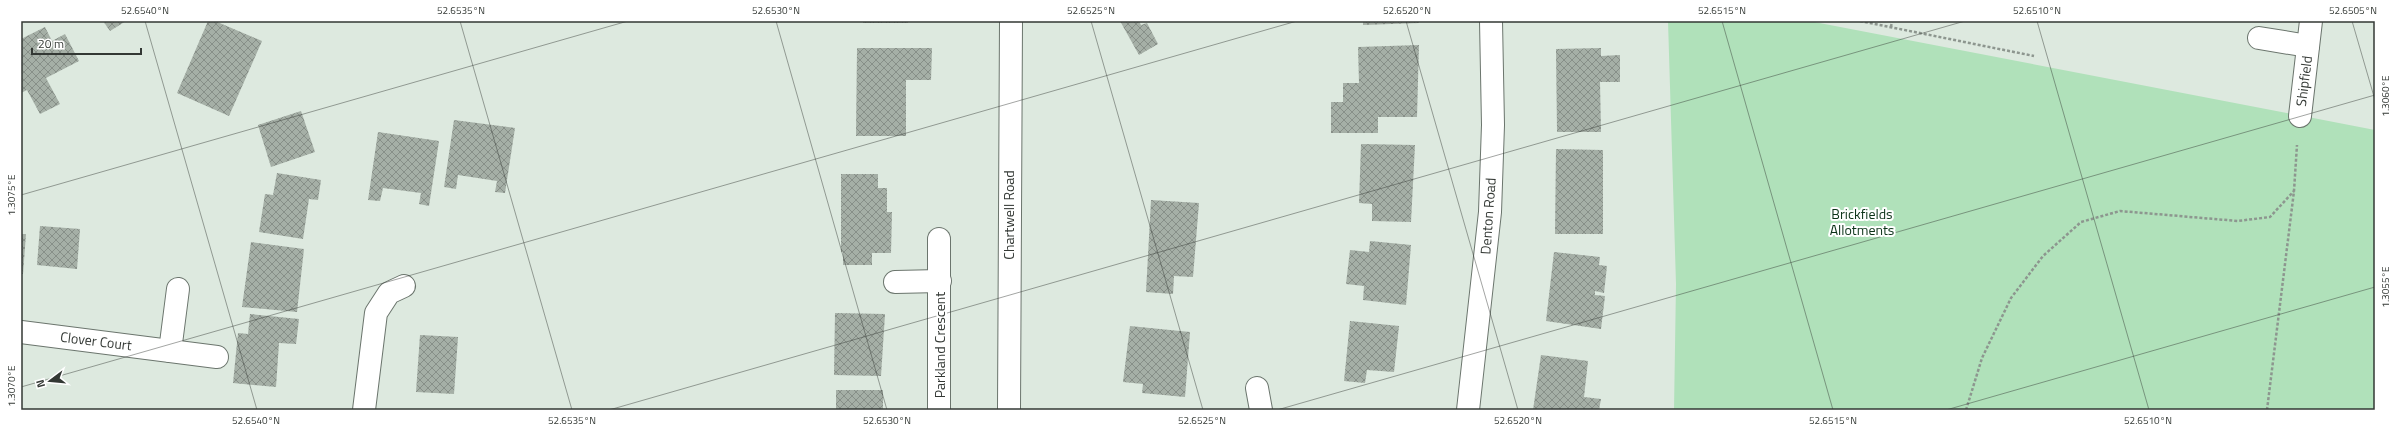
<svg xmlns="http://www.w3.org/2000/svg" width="2396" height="431" font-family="'Titillium Web',sans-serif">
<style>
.green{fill:#b0e1ba}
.building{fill:url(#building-cross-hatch)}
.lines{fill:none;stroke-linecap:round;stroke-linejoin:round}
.minor-casing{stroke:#6b756d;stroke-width:24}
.highway-casing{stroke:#6b756d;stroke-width:24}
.path{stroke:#8d968f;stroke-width:2.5;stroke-dasharray:3 2;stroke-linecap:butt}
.minor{stroke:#fff;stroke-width:22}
.highway{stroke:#fff;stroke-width:22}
.ticks{fill:none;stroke:#333834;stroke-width:1;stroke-opacity:0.45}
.labels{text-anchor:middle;stroke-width:4;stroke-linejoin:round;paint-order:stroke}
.street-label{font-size:14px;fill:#333834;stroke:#fff}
.park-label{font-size:14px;fill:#0b3217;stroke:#fff}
.neatline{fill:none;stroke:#333834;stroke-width:1.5}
.ticks-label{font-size:10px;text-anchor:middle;fill:#333834}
</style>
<defs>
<pattern id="building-cross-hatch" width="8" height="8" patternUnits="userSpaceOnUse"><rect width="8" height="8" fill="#a5afa6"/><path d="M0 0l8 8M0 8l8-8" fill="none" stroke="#878f88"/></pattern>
</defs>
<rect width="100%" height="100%" fill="#dde9df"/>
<polygon class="green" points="1668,21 1809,21 2375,130 2375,410 1674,410 1676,284"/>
<g class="building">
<polygon points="103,21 126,21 110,31"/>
<polygon points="208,21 215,21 262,41 229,116 177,93"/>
<rect x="863" y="21" width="45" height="2"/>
<polygon points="1120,21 1139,21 1141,25 1147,23 1158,44 1139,55"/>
<polygon points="1363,21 1419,21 1419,23 1363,25"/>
<polygon points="45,27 52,41 65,34 79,61 46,78 60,104 40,114 27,90 21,93 21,39"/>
<polygon points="1419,45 1417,117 1378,117 1378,133 1331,133 1331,102 1343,102 1343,83 1359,83 1358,47"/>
<polygon points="857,48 932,48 931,80 906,80 906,136 856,136"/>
<polygon points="1601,48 1601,56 1620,55 1620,82 1600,82 1601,132 1557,132 1556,49"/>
<polygon points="301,111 315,152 271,167 258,125"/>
<polygon points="454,120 515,128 505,193 495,192 497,181 458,175 456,189 444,187"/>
<polygon points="378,132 439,141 429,206 419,204 421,193 383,188 380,201 368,200"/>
<polygon points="1361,144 1415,145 1411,222 1372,221 1372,204 1359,203"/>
<polygon points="1556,149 1603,150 1603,234 1555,234"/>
<polygon points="277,173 321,180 318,200 309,199 303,239 259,232 265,194 273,195"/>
<polygon points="841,174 878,174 878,188 887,188 887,212 892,212 891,253 872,253 872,265 843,265 843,252 841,252"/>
<polygon points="1151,200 1199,203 1193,277 1174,276 1173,294 1146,292"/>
<polygon points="40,226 80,229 77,269 37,265"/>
<polygon points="21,234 26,234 23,274 21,274"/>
<polygon points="1370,241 1411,245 1406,305 1363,300 1364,286 1346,284 1350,250 1369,252"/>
<polygon points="251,242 304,249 297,312 242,307"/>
<polygon points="1554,252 1600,257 1599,265 1607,266 1604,293 1595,291 1595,295 1605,296 1601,329 1546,321"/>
<polygon points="835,313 885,314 881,376 834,375"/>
<polygon points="250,314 299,319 296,344 279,343 276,387 233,383 238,333 248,334"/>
<polygon points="1350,321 1399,326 1394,372 1367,370 1365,383 1344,381"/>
<polygon points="1130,326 1190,332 1185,397 1142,393 1143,384 1123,382"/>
<polygon points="420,335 458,337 454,394 416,392"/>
<polygon points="1541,355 1588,361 1584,397 1601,399 1599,410 1533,410"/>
<rect x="836" y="390" width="47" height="20"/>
</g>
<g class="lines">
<defs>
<g id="minor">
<polyline points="2259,38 2308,46"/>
<polyline points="2300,116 2311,21"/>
<polyline points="939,239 939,410"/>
<polyline points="895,282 940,281"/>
<polyline points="21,332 217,357"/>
<polyline points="170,351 178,289"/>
<polyline points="1257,388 1261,410"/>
<polyline points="364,410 376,313 389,293 404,286"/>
<polyline points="1468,410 1490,212 1493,125 1491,21"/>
</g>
<polyline id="highway" points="1009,410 1011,21"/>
</defs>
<use href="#minor" class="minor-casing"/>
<use href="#highway" class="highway-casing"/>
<g class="path">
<polyline points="1860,21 2034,56"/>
<polyline points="1891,27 1892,21"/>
<polyline points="1966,410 1982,358 2011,298 2043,256 2081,222 2120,211 2238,221 2270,217 2294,191"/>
<polyline points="2267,410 2294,191 2297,145"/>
</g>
<use href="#minor" class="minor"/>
<use href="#highway" class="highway"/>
</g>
<path class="ticks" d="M145,21l112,389M460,21l112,389M776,21l111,389M1091,21l112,389M1406,21l112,389M1722,21l111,389M2037,21l112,389M2352,21l23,79M21,195l607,-174M21,387l1276,-366M609,410l1356,-389M1277,410l1098,-315M1946,410l429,-123"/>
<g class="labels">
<g class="street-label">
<text transform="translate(2304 81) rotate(-83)" y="5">Shipfield</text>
<text transform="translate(1009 215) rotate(-90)" y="5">Chartwell Road</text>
<text transform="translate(1488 216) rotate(-86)" y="5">Denton Road</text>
<text transform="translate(96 341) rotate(7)" y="5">Clover Court</text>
<text transform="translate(940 345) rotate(-90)" y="5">Parkland Crescent</text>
</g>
<g class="park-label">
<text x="1862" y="219">Brickfields<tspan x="1862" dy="16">Allotments</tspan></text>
</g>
</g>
<rect width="2396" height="431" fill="none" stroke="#ffffff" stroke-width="44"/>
<g transform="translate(50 381) rotate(254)" stroke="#ffffff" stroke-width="3" paint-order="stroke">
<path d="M0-3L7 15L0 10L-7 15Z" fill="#333834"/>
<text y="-6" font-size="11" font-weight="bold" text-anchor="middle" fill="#333834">N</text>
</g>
<path d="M32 48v6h109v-6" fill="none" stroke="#333834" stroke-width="2"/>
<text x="38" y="48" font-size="12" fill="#333834" stroke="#ffffff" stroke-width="3" paint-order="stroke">20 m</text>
<rect x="22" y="22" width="2352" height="387" class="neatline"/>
<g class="ticks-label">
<text x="145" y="14">52.6540°N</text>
<text x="461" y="14">52.6535°N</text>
<text x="776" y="14">52.6530°N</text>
<text x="1091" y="14">52.6525°N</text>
<text x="1407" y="14">52.6520°N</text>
<text x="1722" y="14">52.6515°N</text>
<text x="2037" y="14">52.6510°N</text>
<text x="2353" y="14">52.6505°N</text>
<text transform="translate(2385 96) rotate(-90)" y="4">1.3060°E</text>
<text transform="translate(11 195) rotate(-90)" y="4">1.3075°E</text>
<text transform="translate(2385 287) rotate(-90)" y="4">1.3055°E</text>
<text transform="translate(11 386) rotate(-90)" y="4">1.3070°E</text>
<text x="256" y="424">52.6540°N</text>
<text x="572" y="424">52.6535°N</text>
<text x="887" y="424">52.6530°N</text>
<text x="1202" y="424">52.6525°N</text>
<text x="1518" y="424">52.6520°N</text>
<text x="1833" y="424">52.6515°N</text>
<text x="2148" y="424">52.6510°N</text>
</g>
</svg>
